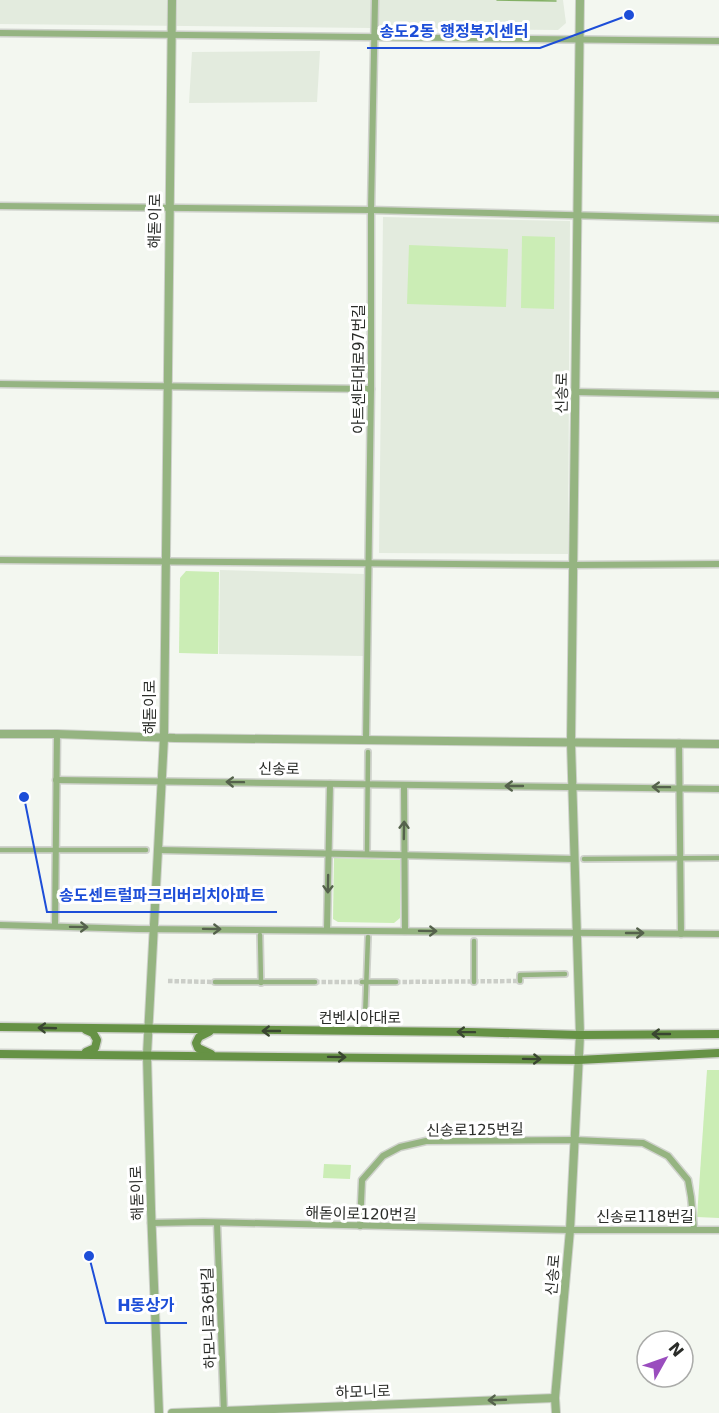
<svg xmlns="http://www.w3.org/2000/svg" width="719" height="1413" font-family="'DejaVu Sans','Noto Sans KR',sans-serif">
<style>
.built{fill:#e3ebde}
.green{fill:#cbedb5}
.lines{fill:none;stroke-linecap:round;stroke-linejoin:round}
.stream{stroke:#83b065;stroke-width:1.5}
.pedestrian-tunnel{stroke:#cbcec8;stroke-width:4.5;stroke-dasharray:4.5 2;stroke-linecap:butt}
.pedestrian-casing{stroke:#cfd2cc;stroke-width:8}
.minor-casing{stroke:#cfd2cc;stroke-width:9}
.tertiary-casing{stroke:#cfd2cc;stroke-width:10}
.secondary-casing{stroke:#cfd2cc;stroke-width:11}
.pedestrian{stroke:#95b481;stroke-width:4.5}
.minor{stroke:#95b481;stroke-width:6}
.tertiary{stroke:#95b481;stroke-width:8}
.secondary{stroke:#669245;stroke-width:8}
.oneway{stroke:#55624c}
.oneway2{stroke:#394630}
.labels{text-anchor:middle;stroke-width:6;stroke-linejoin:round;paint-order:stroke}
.street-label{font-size:15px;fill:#2a2c29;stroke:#fff}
.leader{fill:none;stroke:#1d4ed8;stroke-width:2}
.callout-dot{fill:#1d4ed8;stroke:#fff;stroke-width:2}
.callout-label{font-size:16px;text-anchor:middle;font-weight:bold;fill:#1d4ed8;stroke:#fff;stroke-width:6;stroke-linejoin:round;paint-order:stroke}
</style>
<rect width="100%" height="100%" fill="#f3f7f0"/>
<g class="built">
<polygon points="0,0 563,0 566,23 558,30 0,24"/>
<polygon points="320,51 317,102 189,103 192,52"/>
<polygon points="383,217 570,221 568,554 379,553"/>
<polygon points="220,570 364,574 364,656 219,654"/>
</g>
<g class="green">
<polygon points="522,236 555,237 554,309 521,308"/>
<polygon points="409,245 508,249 506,307 407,304"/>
<polygon points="186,571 219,572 218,654 179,653 180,578"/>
<polygon points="334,858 400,860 400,918 394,923 338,922 333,919"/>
<polygon points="707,1070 719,1070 719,1218 697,1217"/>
<polygon points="324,1164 351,1165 350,1179 323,1178"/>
</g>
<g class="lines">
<polyline class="stream" points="497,0 556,1"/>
<g class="pedestrian-tunnel">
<polyline points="168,981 215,982"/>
<polyline points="315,982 362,982"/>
<polyline points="396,982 520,981"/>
</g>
<defs>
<g id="pedestrian">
<polyline points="0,850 146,850"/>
<polyline points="367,854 368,752"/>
<polyline points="584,859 719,858"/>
<polyline points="260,935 261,983"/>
<polyline points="474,941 474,982"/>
<polyline points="520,981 520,975 565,974"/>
<polyline points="215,982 315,982"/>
<polyline points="362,982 396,982"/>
<polyline points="365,1018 368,937"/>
</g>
<g id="minor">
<polyline points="0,33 719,41"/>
<polyline points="0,206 371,210 719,219"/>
<polyline points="0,384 371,389"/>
<polyline points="576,392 719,395"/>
<polyline points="0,560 574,565 719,564"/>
<polyline points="366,739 371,389 371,210 375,0"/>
<polyline points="679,743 681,934"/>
<polyline points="56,780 719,789"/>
<polyline points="404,786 405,931"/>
<polyline points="158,850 574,859"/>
<polyline points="0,925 138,929 719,934"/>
<polyline points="55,926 57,734"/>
<polyline points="327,929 330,784"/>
<polyline points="151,1223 203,1222 570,1230 719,1230"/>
<polyline points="217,1223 224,1413"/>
<polyline points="360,1226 362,1180 383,1156 400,1147 426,1141 575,1140 643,1143 668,1156 688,1180 691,1197 694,1229"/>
</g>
<g id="tertiary">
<polyline points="0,734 57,734 175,738 719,744"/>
<polyline points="159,1413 151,1209 147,1055 164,738 172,0"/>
<polyline points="172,1413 555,1398"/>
<polyline points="556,1413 555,1398 570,1230 580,1035 571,743 580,0"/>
</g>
<g id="secondary">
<polyline points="0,1027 468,1032 580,1035 719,1034"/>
<polyline points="209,1032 199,1037 196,1043 198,1048 211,1054"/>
<polyline points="86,1052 95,1048 97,1040 93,1033 86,1030"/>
<polyline points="0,1054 578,1060 719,1053"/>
</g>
</defs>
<use href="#pedestrian" class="pedestrian-casing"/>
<use href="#minor" class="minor-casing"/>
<use href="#tertiary" class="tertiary-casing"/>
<use href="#secondary" class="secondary-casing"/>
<use href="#pedestrian" class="pedestrian"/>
<use href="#minor" class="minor"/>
<use href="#tertiary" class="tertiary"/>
<use href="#secondary" class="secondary"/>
</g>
<defs><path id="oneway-shaft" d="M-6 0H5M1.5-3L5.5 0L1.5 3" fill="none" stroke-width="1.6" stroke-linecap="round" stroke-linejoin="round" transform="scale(1.5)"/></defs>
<g class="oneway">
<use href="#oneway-shaft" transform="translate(235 782) rotate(-179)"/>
<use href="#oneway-shaft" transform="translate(514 786) rotate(180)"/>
<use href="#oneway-shaft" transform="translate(661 787) rotate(-179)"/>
<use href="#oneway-shaft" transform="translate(404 830) rotate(-89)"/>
<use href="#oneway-shaft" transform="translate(328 884) rotate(91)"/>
<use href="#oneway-shaft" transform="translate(79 927) rotate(1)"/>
<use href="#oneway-shaft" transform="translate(212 929) rotate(1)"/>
<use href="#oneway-shaft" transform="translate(428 931) rotate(1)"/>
<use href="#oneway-shaft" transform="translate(635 933)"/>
<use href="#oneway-shaft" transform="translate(497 1400) rotate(178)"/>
</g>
<g class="oneway2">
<use href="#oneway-shaft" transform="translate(47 1028) rotate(-178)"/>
<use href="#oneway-shaft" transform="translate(271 1031) rotate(-180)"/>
<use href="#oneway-shaft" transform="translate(466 1032) rotate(-179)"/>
<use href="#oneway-shaft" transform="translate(661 1034) rotate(180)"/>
<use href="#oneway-shaft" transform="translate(337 1057) rotate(1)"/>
<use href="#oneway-shaft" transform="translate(532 1059) rotate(1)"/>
</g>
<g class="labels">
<g class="street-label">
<text transform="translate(155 221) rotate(-89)" y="5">해돋이로</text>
<text transform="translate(359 369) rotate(-90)" y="5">아트센터대로97번길</text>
<text transform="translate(562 393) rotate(-89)" y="5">신송로</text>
<text transform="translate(150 707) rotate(-90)" y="5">해돋이로</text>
<text transform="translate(279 769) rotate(1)" y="5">신송로</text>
<text x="360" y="1023">컨벤시아대로</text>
<text transform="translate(475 1130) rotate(-1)" y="5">신송로125번길</text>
<text transform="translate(137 1193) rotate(-92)" y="5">해돋이로</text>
<text transform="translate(361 1214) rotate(1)" y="5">해돋이로120번길</text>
<text x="645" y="1222">신송로118번길</text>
<text transform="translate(553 1275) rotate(-85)" y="5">신송로</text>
<text transform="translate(209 1318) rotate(-92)" y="5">하모니로36번길</text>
<text transform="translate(363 1392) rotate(-2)" y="5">하모니로</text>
</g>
</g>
<path class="leader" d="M629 15L540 48H367M24 797L47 912H277M89 1256L106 1323H187"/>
<g class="callout-dot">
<circle cx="629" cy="15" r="6"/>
<circle cx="24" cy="797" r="6"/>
<circle cx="89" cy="1256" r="6"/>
</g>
<g class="callout-label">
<text x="454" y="37">송도2동 행정복지센터</text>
<text x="162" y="901">송도센트럴파크리버리치아파트</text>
<text x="146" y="1311">H동상가</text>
</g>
<g transform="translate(665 1359) rotate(50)"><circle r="28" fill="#ffffff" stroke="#aaaba9" stroke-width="1.5"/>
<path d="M0-4.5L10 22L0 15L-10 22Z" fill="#9a4dbe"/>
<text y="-9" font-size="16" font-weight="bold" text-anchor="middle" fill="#2a2c29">N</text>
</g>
</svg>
